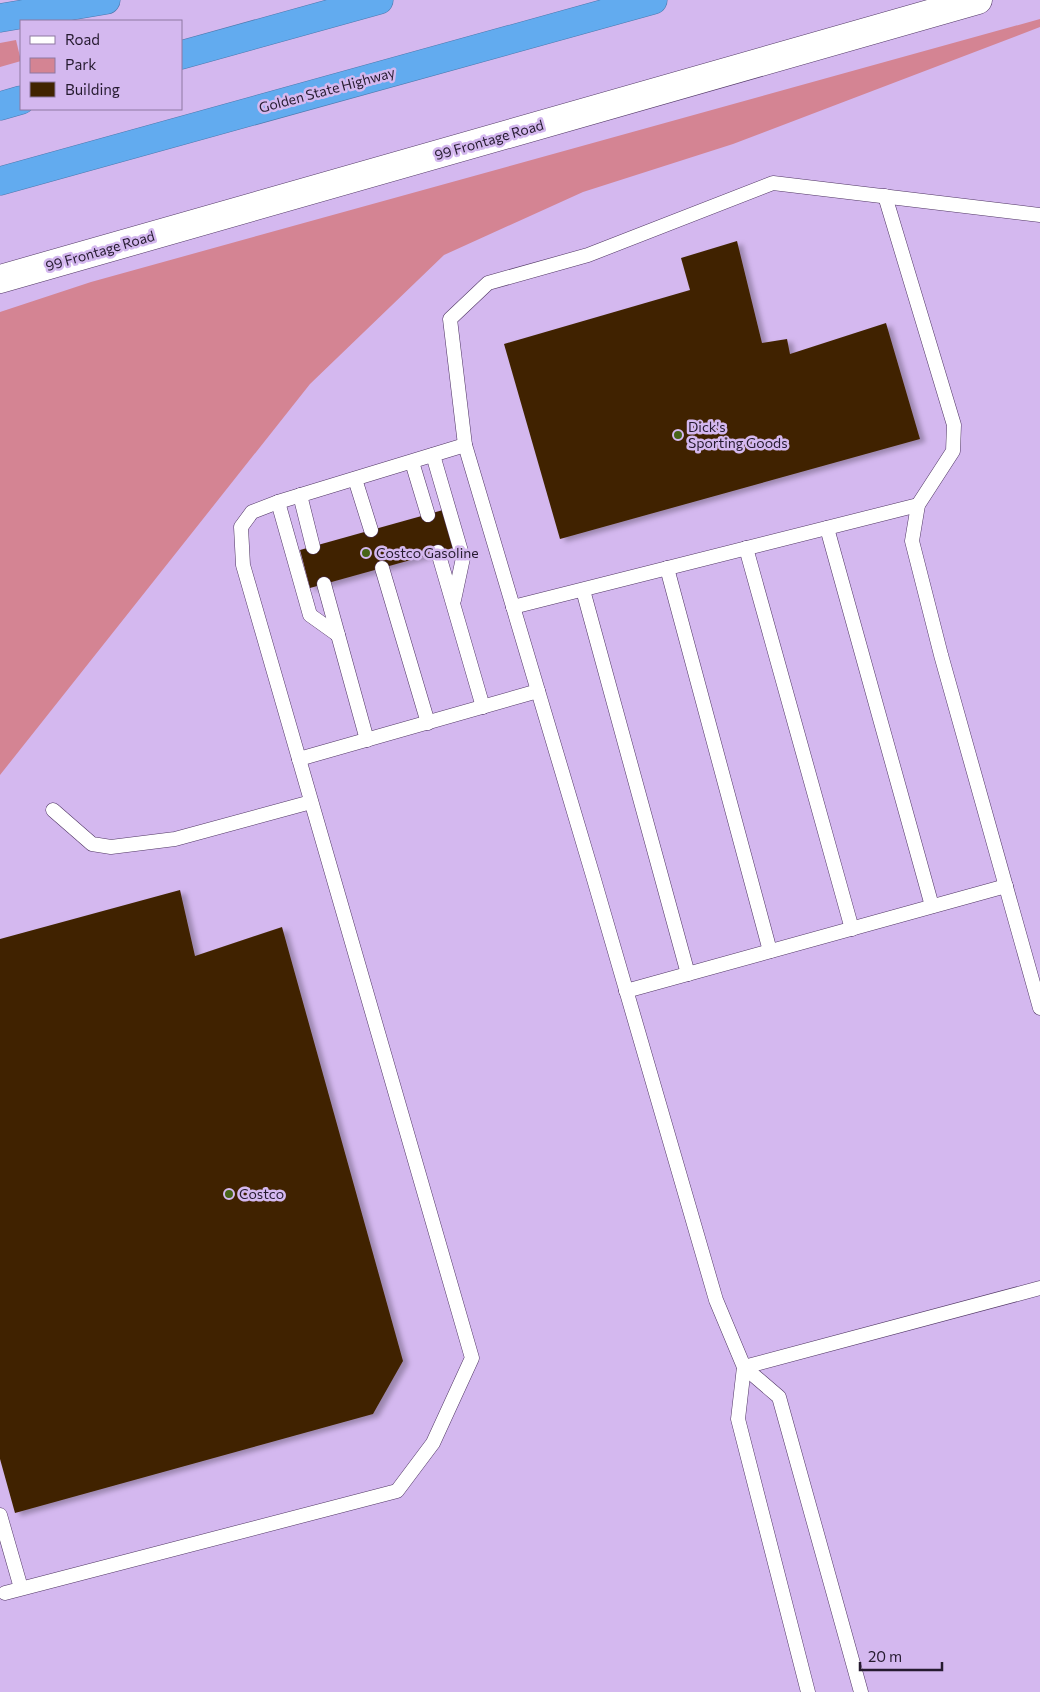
<svg xmlns="http://www.w3.org/2000/svg" width="1040" height="1692" font-family="Commissioner,sans-serif">
<style>
.green{fill:#d48493}
.building{fill:#412400;filter:url(#shadow)}
.lines{fill:none;stroke-linecap:round;stroke-linejoin:round}
.lane-casing{stroke:#503664;stroke-width:15}
.street-casing{stroke:#503664;stroke-width:29}
.highway-casing{stroke:#4d78ac;stroke-width:29}
.lane{stroke:#fff;stroke-width:14}
.street{stroke:#fff;stroke-width:28}
.highway{stroke:#62abef;stroke-width:28}
.poi-dot{fill:#476417;stroke:#d4b8ef;stroke-width:2}
.labels{text-anchor:middle;stroke-width:5;stroke-linejoin:round;paint-order:stroke}
.street-label{font-size:14px;fill:#251a2f;stroke:#d4b8ef}
.poi-label{font-size:14px;fill:#251a2f;stroke:#d4b8ef;text-anchor:start}
</style>
<defs>
<filter id="shadow"><feDropShadow dx="5.5" dy="3" stdDeviation="2.5" flood-color="#0004"/></filter>
</defs>
<rect width="100%" height="100%" fill="#d4b8ef"/>
<g class="green">
<polygon points="1040,19 1040,27 733,144 583,192 444,255 310,384 0,775 0,312 91,282"/>
<polygon points="16,40 21,61 0,67 0,43"/>
</g>
<g class="building">
<polygon points="737,241 762,343 787,339 790,354 886,323 920,439 560,539 504,344 690,290 681,258"/>
<polygon points="443,510 454,548 310,588 300,550"/>
<polygon points="180,890 195,956 282,927 403,1361 373,1414 15,1513 0,1459 0,939"/>
</g>
<g class="lines">
<defs>
<g id="lane">
<polyline points="885,196 954,425 953,451 918,505 912,541 941,655 1040,1008"/>
<polyline points="433,455 463,558 454,600"/>
<polyline points="412,462 428,515"/>
<polyline points="355,479 371,530"/>
<polyline points="300,495 313,547"/>
<polyline points="278,502 310,615 338,635"/>
<polyline points="827,528 932,906"/>
<polyline points="746,548 852,929"/>
<polyline points="438,552 483,707"/>
<polyline points="382,568 428,723"/>
<polyline points="667,568 770,951"/>
<polyline points="324,584 367,740"/>
<polyline points="583,590 688,974"/>
<polyline points="513,607 918,505"/>
<polyline points="299,759 538,691"/>
<polyline points="53,810 92,844 111,847 175,839 311,802"/>
<polyline points="626,991 1006,886"/>
<polyline points="744,1367 738,1419 808,1692"/>
<polyline points="744,1367 1040,1288"/>
<polyline points="0,1515 21,1588"/>
<polyline points="5,1593 397,1491 433,1443 472,1358 243,565 241,527 252,512 278,502 465,445"/>
<polyline points="861,1692 779,1397 744,1367 716,1300 593,876 465,445 450,319 488,283 588,255 773,183 1040,215"/>
</g>
<polyline id="street" points="0,279 978,0"/>
<g id="highway">
<polyline points="0,18 106,0"/>
<polyline points="181,55 379,0"/>
<polyline points="0,106 21,100"/>
<polyline points="0,181 653,0"/>
</g>
</defs>
<use href="#lane" class="lane-casing"/>
<use href="#street" class="street-casing"/>
<use href="#highway" class="highway-casing"/>
<use href="#lane" class="lane"/>
<use href="#street" class="street"/>
<use href="#highway" class="highway"/>
</g>
<g class="poi-dot">
<circle cx="678" cy="435" r="5"/>
<circle cx="366" cy="553" r="5"/>
<circle cx="229" cy="1194" r="5"/>
</g>
<g class="labels">
<g class="street-label">
<text transform="translate(327 90) rotate(-15)" y="5">Golden State Highway</text>
<text transform="translate(489 140) rotate(-16)" y="5">99 Frontage Road</text>
<text transform="translate(100 251) rotate(-16)" y="5">99 Frontage Road</text>
</g>
<g class="poi-label">
<text x="688" y="432">Dick's<tspan x="688" dy="16">Sporting Goods</tspan></text>
<text x="376" y="558">Costco Gasoline</text>
<text x="239" y="1199">Costco</text>
</g>
</g>
<rect x="20" y="20" width="162" height="90" fill="#d4b8ef" stroke="#8e79a2"/>
<rect x="30" y="36" width="25" height="8" fill="#ffffff" stroke="#8e79a2"/>
<text x="65" y="45" font-size="15" fill="#251a2f">Road</text>
<rect x="30" y="58" width="25" height="15" fill="#d48493" stroke="#8e79a2"/>
<text x="65" y="70" font-size="15" fill="#251a2f">Park</text>
<rect x="30" y="82" width="25" height="15" fill="#412400" stroke="#8e79a2"/>
<text x="65" y="95" font-size="15" fill="#251a2f">Building</text>
<path d="M860 1662v8h82v-8" fill="none" stroke="#251a2f" stroke-width="2.5"/>
<text x="868" y="1662" font-size="15" fill="#251a2f" stroke="#d4b8ef" stroke-width="4" paint-order="stroke">20 m</text>
</svg>
